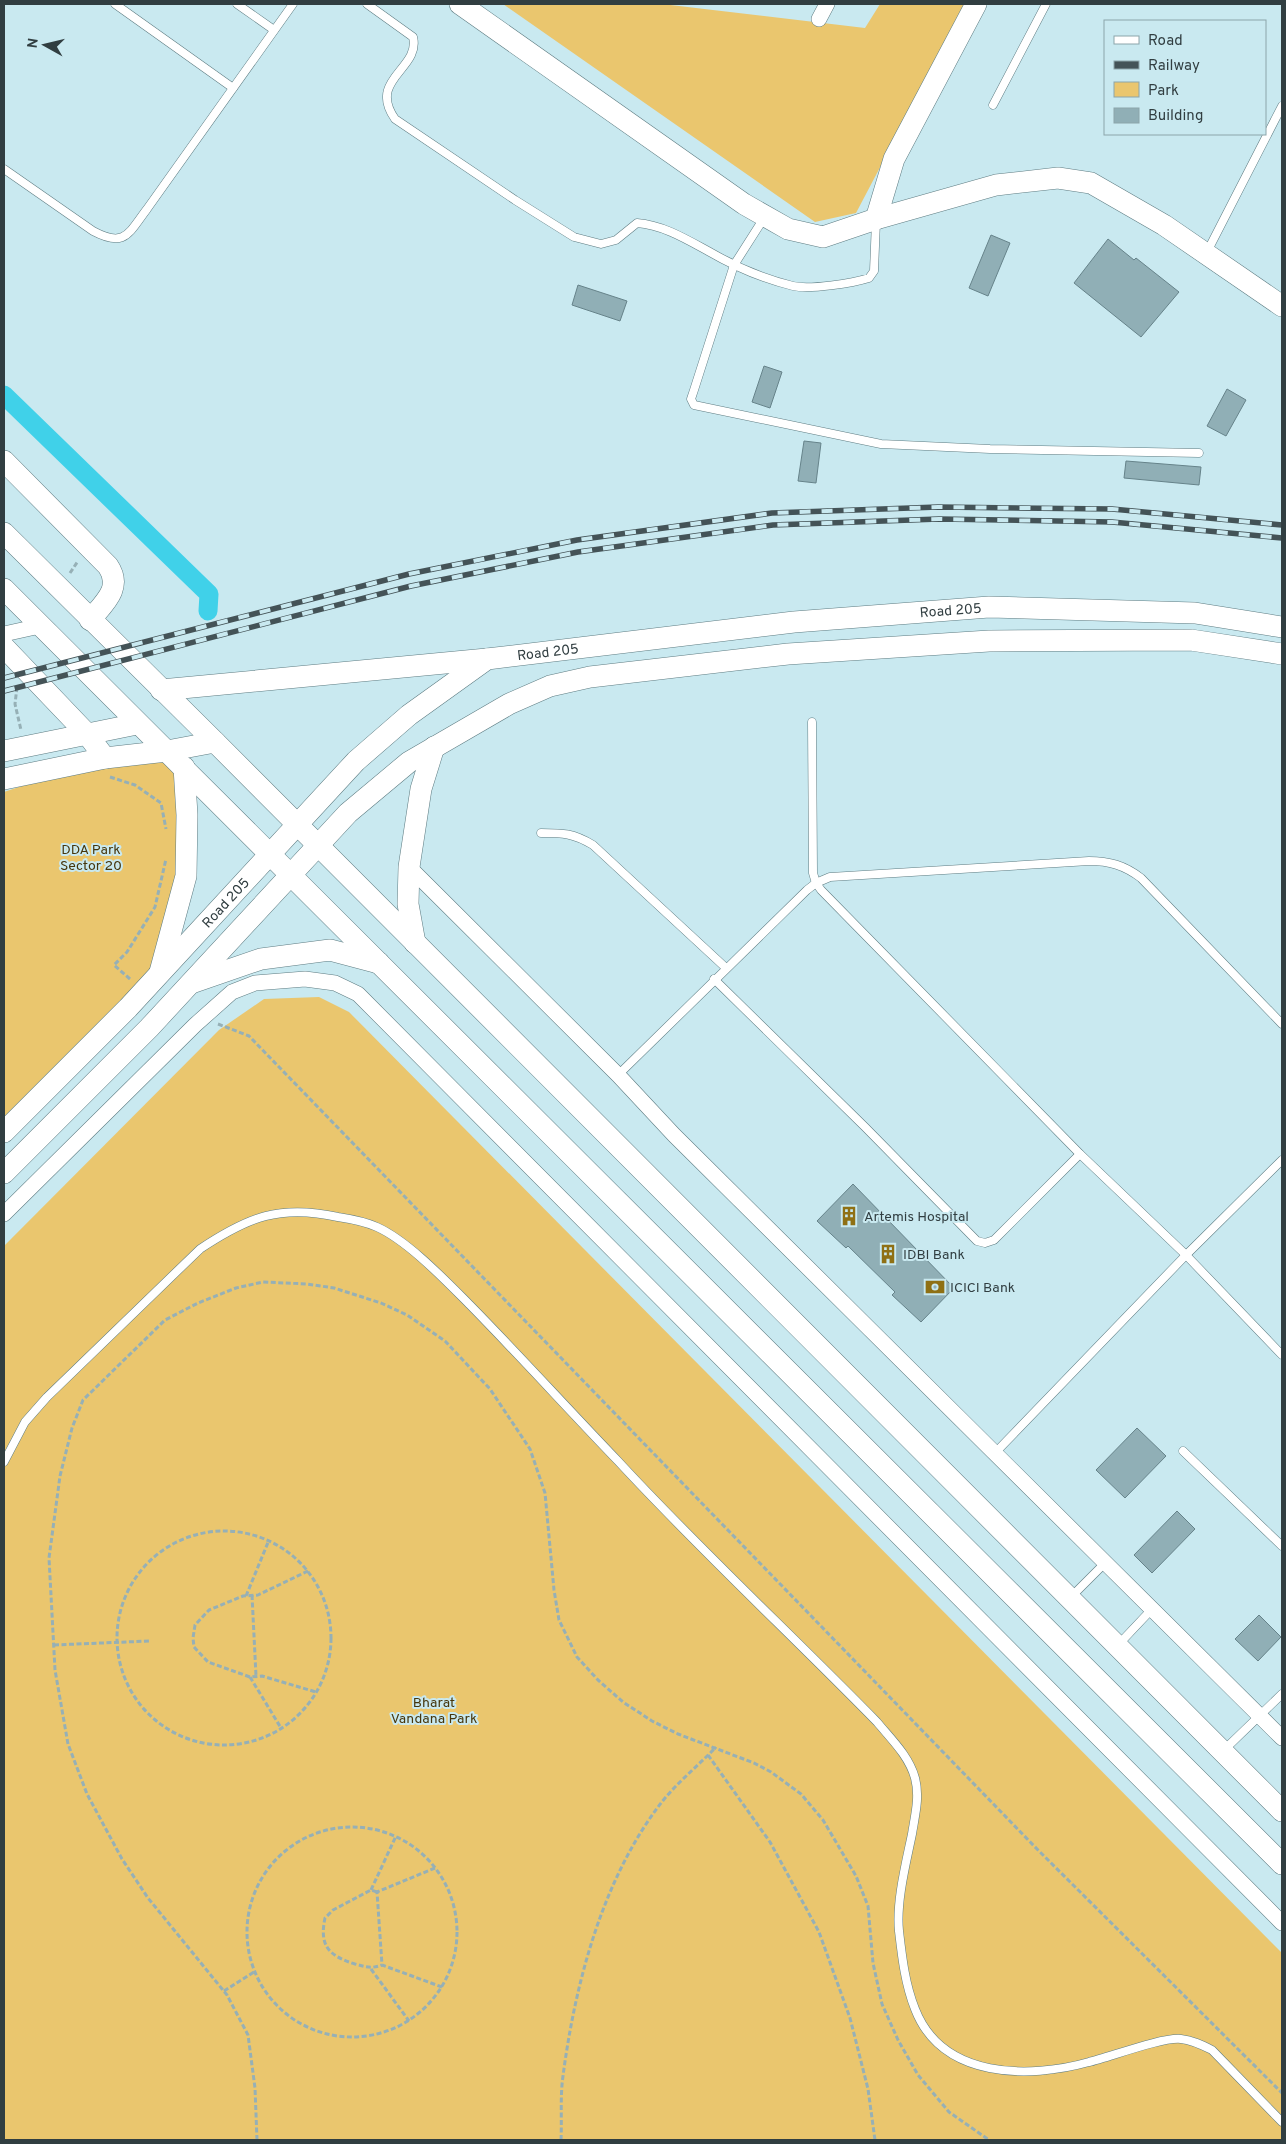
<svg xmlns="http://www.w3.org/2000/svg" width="1286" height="2144" font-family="Overpass,sans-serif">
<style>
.green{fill:#eac66e}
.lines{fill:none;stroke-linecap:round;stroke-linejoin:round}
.canal{stroke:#40d1e9;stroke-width:19}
.building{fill:#90afb6;stroke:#66838a}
.lane-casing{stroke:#5e7c82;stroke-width:9}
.street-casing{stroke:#5e7c82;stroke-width:16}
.secondary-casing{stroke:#5e7c82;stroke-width:22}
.path{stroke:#96b0b6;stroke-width:3;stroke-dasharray:5 2.5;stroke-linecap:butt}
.lane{stroke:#fff;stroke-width:8}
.street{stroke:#fff;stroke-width:15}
.secondary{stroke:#fff;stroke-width:21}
.rail-casing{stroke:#445357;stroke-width:5.5}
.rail{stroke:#c9e9f0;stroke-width:4;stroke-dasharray:11;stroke-linecap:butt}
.labels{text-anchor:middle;stroke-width:4;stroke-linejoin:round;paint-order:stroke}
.street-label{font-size:14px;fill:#313e41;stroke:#c9e9f0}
.park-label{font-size:14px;fill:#46360c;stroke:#c9e9f0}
.poi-label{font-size:14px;fill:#313e41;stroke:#c9e9f0;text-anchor:start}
</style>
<rect width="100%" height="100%" fill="#c9e9f0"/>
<g class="green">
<polygon points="503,4 662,4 865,28 880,4 966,4 856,213 815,222"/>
<polygon points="167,751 187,815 159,975 4,1124 4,792 105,758"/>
<polygon points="319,997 349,1012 1282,1953 1282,2140 4,2140 4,1246 219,1030 264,999"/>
</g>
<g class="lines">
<polyline class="canal" points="4,395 209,594 208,611"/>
</g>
<g class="building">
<polygon points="991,235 1010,243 988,296 969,288"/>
<polygon points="1108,239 1134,260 1136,258 1179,292 1141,337 1074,283"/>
<polygon points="578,285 627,301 620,321 572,305"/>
<polygon points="764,366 782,372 770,408 752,402"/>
<polygon points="1227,389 1246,400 1226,436 1207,426"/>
<polygon points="804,441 821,443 816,483 798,481"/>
<polygon points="1126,461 1201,467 1199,485 1124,478"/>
<polygon points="853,1184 954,1288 921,1322 892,1295 895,1292 848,1246 846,1248 817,1221"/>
<polygon points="1137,1428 1166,1456 1125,1498 1096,1470"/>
<polygon points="1177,1511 1195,1529 1152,1573 1134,1555"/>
<polygon points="1259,1615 1281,1637 1258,1661 1235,1639"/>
</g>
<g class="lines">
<defs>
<g id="lane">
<polyline points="115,4 233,88"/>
<polyline points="237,4 274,30"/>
<path d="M367,4l46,33c8,32 -46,42 -18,82l120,81 59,37 27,7 15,-4 21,-17c26,2 49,16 71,28 26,15 56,28 85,35 17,4 60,-3 76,-8l5,-7 2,-50"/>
<polyline points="993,105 1046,4"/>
<path d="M4,169l89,62c32,17 35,3 54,-22l146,-205"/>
<polyline points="764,218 734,265 694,390 691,399 694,405 881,444 990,449 1199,453"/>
<polyline points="1207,252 1282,106"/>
<polyline points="812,722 813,873 816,883 821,890 1080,1154 1186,1255 1282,1355"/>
<path d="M541,833c22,0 32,0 52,12l133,123"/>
<polyline points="714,979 865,1127 977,1241 985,1243 994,1240 1080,1154"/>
<path d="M618,1075l189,-185 9,-7 14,-6 259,-16c20,0 35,4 52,17l141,146"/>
<polyline points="1183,1451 1282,1546"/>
<polyline points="995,1453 1186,1255 1282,1160"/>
<path d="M4,1462l21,-40 22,-25 153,-148c48,-32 80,-45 138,-32 13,2 28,5 39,10 31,14 68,53 93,78 50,51 98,104 148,156 83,90 173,173 259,261 14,17 32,34 38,56 5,19 0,37 -3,56 -6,29 -16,68 -13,97 3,26 6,53 16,78 27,70 114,70 174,53 21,-5 73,-25 92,-23 11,1 21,6 31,11l70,72"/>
<polyline points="1071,1597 1105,1563"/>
<polyline points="1119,1644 1152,1609"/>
<polyline points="1224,1750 1282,1694"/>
</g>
<g id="street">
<polyline points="819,19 827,4"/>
<polyline points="4,634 40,626"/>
<polyline points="409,867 618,1075 674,1135 1282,1738"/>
<polyline points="4,1214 195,1025 232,992 255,983 305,979 335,983 358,994 1282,1923"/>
</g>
<g id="secondary">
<polyline points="460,4 744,204 788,229 823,237 876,219 996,185 1058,178 1091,183 1164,225 1282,306"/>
<polyline points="876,219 894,159 976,4"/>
<path d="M4,461l104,105c15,22 -4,37 -18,54"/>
<polyline points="4,533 215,742 1282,1811"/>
<polyline points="4,589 1282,1864"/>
<polyline points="4,647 87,734 105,758"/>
<polyline points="161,690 487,659"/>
<polyline points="4,751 137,724"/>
<polyline points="4,779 105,758 167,751 215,742"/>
<polyline points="415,943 408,904 409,867 421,789 434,747"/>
<polyline points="160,972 186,876 187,815 184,767"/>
<polyline points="194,982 261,959 330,950 379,963"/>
<path id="s1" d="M4,1132l124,-124 228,-247 53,-46 78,-56 307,-37 195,-15 206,6 87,14"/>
<polyline points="4,1173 149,1028 348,813 409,762 509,704 550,686 590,677 788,654 989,641 1191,640 1282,654"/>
</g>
</defs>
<use href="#lane" class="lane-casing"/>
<use href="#street" class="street-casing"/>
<use href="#secondary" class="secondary-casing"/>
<g class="path">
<polyline points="70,573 78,561"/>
<polyline points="17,687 15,704 21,730"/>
<polyline points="110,777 135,785 161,803 166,829"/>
<polyline points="130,979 114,965 127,952 155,907 166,859"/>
<polyline points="218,1024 249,1036 1037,1849 1282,2093"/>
<circle cx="224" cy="1638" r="107"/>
<polyline points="308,1571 258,1595 243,1596 209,1610 195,1625 193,1638 194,1647 208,1662 250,1677 262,1676 316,1692"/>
<polyline points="252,1595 256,1676"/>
<polyline points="246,1596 269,1540"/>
<polyline points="54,1645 149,1641"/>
<polyline points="250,1677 281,1728"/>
<polyline points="708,1755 770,1842 819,1932 850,2018 868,2089 875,2140"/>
<circle cx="352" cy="1932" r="105"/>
<polyline points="435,1868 377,1892 382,1965 442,1987"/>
<polyline points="371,1890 396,1836"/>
<path d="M377,1892l-6,-2 -38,20 -8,8c-6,28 4,38 30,46 11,3 16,5 27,1"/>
<polyline points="371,1969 409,2021"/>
<polyline points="224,1991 254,1972"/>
<polyline points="257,2140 255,2088 248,2035 227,1995 148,1898 122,1859 87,1794 68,1744 55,1670 49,1558 60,1476 72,1428 83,1400 165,1320 198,1303 236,1288 263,1282 307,1284 334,1288 381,1303 407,1315 445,1341 490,1389 530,1449 545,1493 554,1590 559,1620 577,1657 598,1680 623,1702 652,1721 678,1734 754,1763 771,1772 801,1794 823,1820 856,1876 868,1906 873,1963 882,2004 898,2040 918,2075 949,2112 989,2140"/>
<path d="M561,2140c1,-21 -1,-43 2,-64 12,-92 39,-194 95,-269 16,-22 39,-40 58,-60"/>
</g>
<use href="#lane" class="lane"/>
<use href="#street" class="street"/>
<use href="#secondary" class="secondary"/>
<defs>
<g id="rail">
<polyline points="4,678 409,574 577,540 772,513 938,507 1112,509 1282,525"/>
<polyline points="4,691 411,586 578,552 773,525 939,519 1112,522 1282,538"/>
</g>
</defs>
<use href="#rail" class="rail-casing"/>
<use href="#rail" class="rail"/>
</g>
<defs>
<symbol id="building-bare" viewBox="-9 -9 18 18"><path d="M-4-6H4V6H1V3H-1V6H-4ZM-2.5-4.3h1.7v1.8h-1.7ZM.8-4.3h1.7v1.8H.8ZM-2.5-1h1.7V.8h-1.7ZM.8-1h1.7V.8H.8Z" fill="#8f7014" stroke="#c9e9f0" stroke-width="2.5" paint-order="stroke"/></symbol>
<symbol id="bank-bare" viewBox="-9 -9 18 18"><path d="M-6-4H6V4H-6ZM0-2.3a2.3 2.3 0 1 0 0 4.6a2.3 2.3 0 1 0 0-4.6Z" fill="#8f7014" stroke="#c9e9f0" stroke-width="2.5" paint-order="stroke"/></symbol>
</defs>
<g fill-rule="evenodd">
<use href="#building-bare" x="835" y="1202" width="28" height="28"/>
<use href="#building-bare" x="874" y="1240" width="28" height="28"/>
<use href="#bank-bare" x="921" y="1273" width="28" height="28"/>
</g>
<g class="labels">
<g class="street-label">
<text dy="5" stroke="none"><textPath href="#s1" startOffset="1144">Road 205</textPath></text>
<text dy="5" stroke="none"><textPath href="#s1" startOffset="739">Road 205</textPath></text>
<text dy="5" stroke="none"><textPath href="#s1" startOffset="319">Road 205</textPath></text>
</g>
<g class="park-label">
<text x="91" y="854">DDA Park<tspan x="91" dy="16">Sector 20</tspan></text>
<text x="434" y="1707">Bharat<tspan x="434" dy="16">Vandana Park</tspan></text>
</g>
<g class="poi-label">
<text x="864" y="1221">Artemis Hospital</text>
<text x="903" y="1259">IDBI Bank</text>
<text x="950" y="1292">ICICI Bank</text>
</g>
</g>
<rect width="1286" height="2144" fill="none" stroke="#313e41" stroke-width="10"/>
<rect x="1104" y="20" width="162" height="115" fill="#c9e9f0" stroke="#8ca5aa"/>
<rect x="1114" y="36" width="25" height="8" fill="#ffffff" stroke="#8ca5aa"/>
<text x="1148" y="45" font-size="15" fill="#313e41">Road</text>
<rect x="1114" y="61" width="25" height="8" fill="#445357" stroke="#8ca5aa"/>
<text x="1148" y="70" font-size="15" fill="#313e41">Railway</text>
<rect x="1114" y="82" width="25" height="15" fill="#eac66e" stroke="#8ca5aa"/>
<text x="1148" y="95" font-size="15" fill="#313e41">Park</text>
<rect x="1114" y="108" width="25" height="15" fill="#90afb6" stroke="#8ca5aa"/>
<text x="1148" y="120" font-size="15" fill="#313e41">Building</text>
<g transform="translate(45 45) rotate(278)" stroke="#c9e9f0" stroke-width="4" paint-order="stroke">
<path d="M0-4L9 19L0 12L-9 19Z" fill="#313e41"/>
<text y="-8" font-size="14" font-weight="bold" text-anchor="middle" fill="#313e41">N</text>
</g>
</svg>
